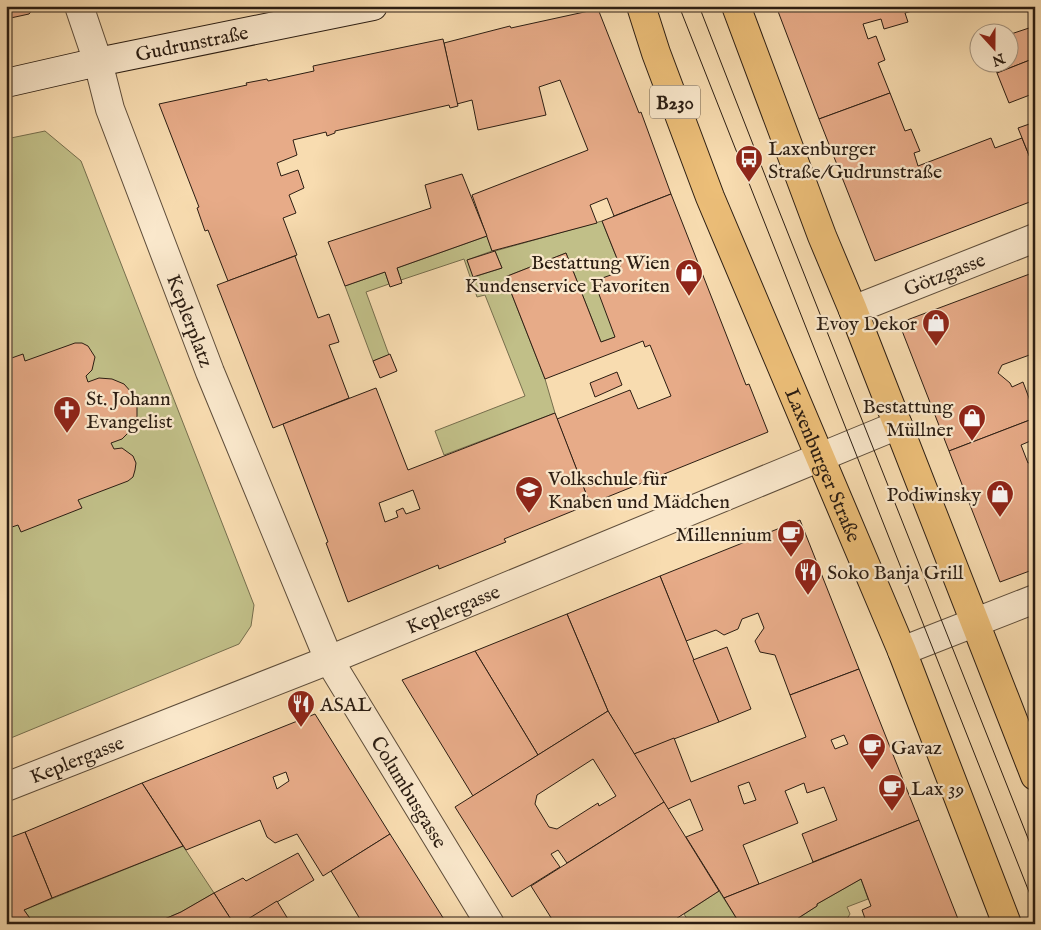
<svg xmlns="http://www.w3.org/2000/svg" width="1041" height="930" font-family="'IM FELL English',serif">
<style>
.green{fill:#c1bf88;stroke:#766e4d}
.building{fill:#e7ab88;stroke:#2b1d12;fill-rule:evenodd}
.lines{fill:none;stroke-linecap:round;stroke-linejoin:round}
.street-casing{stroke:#5e4d3a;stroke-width:30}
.secondary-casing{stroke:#2b1d12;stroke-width:30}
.primary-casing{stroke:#2b1d12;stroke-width:30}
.street{stroke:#fae8cc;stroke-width:28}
.secondary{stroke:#fae8cc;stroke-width:28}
.primary{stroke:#ecbe78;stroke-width:28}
.tram{stroke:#2b1d12;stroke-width:1}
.labels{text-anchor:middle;stroke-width:4.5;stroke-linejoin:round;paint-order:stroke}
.shield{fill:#fae8cc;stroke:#695a4a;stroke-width:1}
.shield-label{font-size:19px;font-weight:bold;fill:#2b1d12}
.street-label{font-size:20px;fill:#2b1d12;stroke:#fae8cc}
.poi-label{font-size:20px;fill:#2b1d12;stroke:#fae8cc;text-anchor:start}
</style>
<rect width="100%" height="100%" fill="#f8dcb0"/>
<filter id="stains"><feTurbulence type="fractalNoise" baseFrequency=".004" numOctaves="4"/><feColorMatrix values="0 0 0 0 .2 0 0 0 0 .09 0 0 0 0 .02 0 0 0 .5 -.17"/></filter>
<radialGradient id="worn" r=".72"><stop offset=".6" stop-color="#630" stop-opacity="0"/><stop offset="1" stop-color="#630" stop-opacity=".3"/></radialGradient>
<g class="green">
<polygon points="45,131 81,161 254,605 251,626 239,644 6,740 6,139"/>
<polygon points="602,221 622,271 615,337 601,342 566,253 505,277 545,379 555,413 444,455 435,431 525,396 485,295 477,297 464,259 401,280 397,268 487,236 492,251 467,260 474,277 502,268 495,251"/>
<polygon points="385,272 389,284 366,292 389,355 373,361 345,286"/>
<polygon points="183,846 214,893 181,912 153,924 34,924 24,910"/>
<polygon points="861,879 868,899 847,907 850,914 844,924 789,924 817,906 817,904"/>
<polygon points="719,891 740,924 690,924 684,914"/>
</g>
<g class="building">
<polygon points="6,6 32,6 33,9 29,14 6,19"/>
<polygon points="776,6 930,6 905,13 908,22 884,29 881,19 863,24 868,39 876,36 885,60 878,63 890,93 819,119"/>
<polygon points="598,9 639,113 641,112 671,194 614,216 607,198 590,205 597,223 492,251 472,195 588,150 560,80 539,87 546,115 478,130 472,100 457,104 444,43 510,26 511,28"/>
<polygon points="1035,26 1035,58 997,73 993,62 1008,62 1008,35"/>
<polygon points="443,39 458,106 450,108 449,105 335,131 335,133 327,136 326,132 293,140 297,155 277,163 281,176 298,170 304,188 289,195 296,213 283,218 297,255 228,281 208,230 205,231 197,208 199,207 159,104 247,85 246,83 267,79 268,81 314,71 313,66"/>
<polygon points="1035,58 1035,93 1009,103 997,73"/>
<polygon points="890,93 905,131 911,129 920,151 914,153 918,166 991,138 995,148 1022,138 1035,170 1035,200 875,261 819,119"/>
<polygon points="1035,122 1035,170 1018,128"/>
<polygon points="462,174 487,236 397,268 402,283 390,287 385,272 345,286 328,242 431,208 425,185"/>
<polygon points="671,194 746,385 749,384 768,432 590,504 557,419 630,390 638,409 671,396 650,345 645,347 643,341 545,379 505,277 566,253 601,342 615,337 594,281 622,271 602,221"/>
<polygon points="495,251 502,268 473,277 467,260"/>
<polygon points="295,256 318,318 329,314 339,342 329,345 349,398 273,428 217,285"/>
<polygon points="1035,272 1035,353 1002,365 998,373 1010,383 1012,387 1023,382 1035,414 1035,418 949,451 899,323"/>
<polygon points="75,343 82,343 88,346 95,357 92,370 86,376 88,382 99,378 112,379 124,384 132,393 137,405 137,418 131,430 122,439 111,443 114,449 122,448 133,456 136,463 135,470 133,477 128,481 78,500 82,508 21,532 18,525 6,529 6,360 23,354 25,361"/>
<polygon points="390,354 397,371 380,378 373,361"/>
<polygon points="617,372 622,385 595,397 590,383"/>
<path d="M376,388l32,82 147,-57 35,91 -86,35 2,3 -67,27 -1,-4 -90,37 -22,-59 2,-1 -45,-118zM413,490l7,19 -14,5 -3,-6 -7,3 2,6 -13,5 -6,-19z"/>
<polygon points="1035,418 1035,439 1021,445 1028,463 1035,461 1035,569 1000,582 949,451"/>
<polygon points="800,520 859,669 790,695 775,655 760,652 755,641 764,628 758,613 742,619 738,629 724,635 716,630 686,641 660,576"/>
<polygon points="660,576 719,722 634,754 608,711 567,614"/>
<polygon points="567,614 608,711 538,755 475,651"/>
<polygon points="1035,646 1035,671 1030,660 1032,648"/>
<polygon points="727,647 751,709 719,722 693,660"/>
<polygon points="475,651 538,755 473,796 402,680"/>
<path d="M859,669l60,151 -106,42 -11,-28 35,-14 -13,-33 -17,6 -3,-10 -19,8 13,32 -55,22 16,39 -35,14 -38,-61 17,-7 -13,-31 -22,10 -34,-55 40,-16 17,44 115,-45 -16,-42zM844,735l4,9 -13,5 -4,-9zM749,782l7,18 -12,4 -6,-18z"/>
<path d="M608,711l56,91 -97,61 -9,-13 -7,4 9,13 -48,30 -57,-90zM593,759l23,37 -17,10 -1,-3 -41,26 -8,-2 -14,-23 2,-9z"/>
<path d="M315,714l75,120 -67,42 -26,-42 -22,9 -8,-6 -7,-17 -74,30 -44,-67zM286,772l3,9 -12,8 -4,-12z"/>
<polygon points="142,783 183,846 52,898 25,832"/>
<polygon points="664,802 719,891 668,924 555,924 531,886"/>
<polygon points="919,820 960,924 879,924 878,921 867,924 862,910 871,906 861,879 817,904 817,906 789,924 740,924 724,898"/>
<polygon points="25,832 52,898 24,910 34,924 6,924 6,839"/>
<polygon points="390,834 447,924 363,924 331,871"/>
<polygon points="298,853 314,880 240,924 234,924 214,893 243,878 246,881"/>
<polygon points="214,893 234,924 153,924 181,912"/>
<polygon points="277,901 291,924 240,924"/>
</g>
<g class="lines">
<defs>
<g id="street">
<path id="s1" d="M79,6l19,56 12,47 100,263 119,288 161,264"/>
<path id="s2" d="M853,310l182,-72"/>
<polyline points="902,651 1035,599"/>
<path id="s3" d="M6,787l323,-127 569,-235"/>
</g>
<g id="secondary">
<path id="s4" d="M6,83l92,-21 275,-56"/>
</g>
<g id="primary">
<path id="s5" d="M641,6l15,47 54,144 192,454 105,273"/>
<polyline points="736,6 822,236 853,310 1035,776"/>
</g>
</defs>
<use href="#street" class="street-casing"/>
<use href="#secondary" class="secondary-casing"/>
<use href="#primary" class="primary-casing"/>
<use href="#street" class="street"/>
<use href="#secondary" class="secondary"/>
<use href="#primary" class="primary"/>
<g class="tram">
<polyline points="679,6 1035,907"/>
<polyline points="699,6 770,188 1035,856"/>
</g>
</g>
<defs>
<symbol id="bus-pin" viewBox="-11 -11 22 30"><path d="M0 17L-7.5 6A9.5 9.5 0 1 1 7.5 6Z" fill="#8f2418" stroke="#fae8cc"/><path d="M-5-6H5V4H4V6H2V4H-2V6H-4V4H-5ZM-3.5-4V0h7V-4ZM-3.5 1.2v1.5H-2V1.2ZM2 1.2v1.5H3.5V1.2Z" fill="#fff"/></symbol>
<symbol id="shop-pin" viewBox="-11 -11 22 30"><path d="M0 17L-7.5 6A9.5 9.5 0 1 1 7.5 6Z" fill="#8f2418" stroke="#fae8cc"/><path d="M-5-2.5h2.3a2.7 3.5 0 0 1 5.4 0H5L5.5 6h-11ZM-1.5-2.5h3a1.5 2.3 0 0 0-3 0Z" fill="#fff"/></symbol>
<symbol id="church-pin" viewBox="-11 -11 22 30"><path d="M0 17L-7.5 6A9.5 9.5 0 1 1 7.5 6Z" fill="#8f2418" stroke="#fae8cc"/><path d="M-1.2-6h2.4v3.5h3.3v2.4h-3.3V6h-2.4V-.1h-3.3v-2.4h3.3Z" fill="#fff"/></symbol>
<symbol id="school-pin" viewBox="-11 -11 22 30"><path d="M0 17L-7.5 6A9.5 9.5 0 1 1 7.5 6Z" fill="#8f2418" stroke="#fae8cc"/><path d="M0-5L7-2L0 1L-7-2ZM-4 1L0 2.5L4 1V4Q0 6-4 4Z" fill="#fff"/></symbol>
<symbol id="cafe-pin" viewBox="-11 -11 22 30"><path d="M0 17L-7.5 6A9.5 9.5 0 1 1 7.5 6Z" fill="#8f2418" stroke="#fae8cc"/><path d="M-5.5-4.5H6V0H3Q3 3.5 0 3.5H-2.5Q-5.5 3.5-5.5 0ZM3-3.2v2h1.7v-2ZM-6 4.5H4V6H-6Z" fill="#fff"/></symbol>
<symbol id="restaurant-pin" viewBox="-11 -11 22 30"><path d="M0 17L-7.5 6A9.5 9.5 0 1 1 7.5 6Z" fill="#8f2418" stroke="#fae8cc"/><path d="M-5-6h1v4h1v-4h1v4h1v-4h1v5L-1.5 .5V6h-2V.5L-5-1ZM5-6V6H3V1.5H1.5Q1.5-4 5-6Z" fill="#fff"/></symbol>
</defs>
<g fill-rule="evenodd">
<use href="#bus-pin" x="733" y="143" width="32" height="43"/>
<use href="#shop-pin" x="673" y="257" width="32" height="43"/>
<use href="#shop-pin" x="920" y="307" width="32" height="43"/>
<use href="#church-pin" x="51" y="394" width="32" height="43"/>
<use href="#shop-pin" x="956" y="402" width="32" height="43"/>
<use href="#school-pin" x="513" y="474" width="32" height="43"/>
<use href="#shop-pin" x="984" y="478" width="32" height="43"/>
<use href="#cafe-pin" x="775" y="518" width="32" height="43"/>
<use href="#restaurant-pin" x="792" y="556" width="32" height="43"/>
<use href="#restaurant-pin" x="285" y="688" width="32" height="43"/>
<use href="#cafe-pin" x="856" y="731" width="32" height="43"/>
<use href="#cafe-pin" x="876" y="772" width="32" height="43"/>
</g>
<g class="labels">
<rect class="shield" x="650" y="85.5" width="50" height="33" rx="4"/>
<g class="shield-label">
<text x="675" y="109">B230</text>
</g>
<g class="street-label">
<text dy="7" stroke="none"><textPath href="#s4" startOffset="190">Gudrunstraße</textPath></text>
<text dy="7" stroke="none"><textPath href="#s2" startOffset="98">Götzgasse</textPath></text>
<text dy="7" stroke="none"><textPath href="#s1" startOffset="334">Keplerplatz</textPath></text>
<text dy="7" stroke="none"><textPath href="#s5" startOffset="494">Laxenburger Straße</textPath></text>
<text dy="7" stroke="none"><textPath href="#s3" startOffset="481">Keplergasse</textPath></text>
<text dy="7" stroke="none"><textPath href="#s3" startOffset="76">Keplergasse</textPath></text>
<text dy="7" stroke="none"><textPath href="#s1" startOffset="855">Columbusgasse</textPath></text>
</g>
<g class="poi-label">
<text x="768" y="155">Laxenburger<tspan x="768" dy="23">Straße/Gudrunstraße</tspan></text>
<text x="670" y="269" text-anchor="end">Bestattung Wien<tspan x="670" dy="23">Kundenservice Favoriten</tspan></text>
<text x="917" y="330" text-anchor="end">Evoy Dekor</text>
<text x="86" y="405">St. Johann<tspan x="86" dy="23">Evangelist</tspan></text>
<text x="953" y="413" text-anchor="end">Bestattung<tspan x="953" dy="23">Müllner</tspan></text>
<text x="548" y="485">Volkschule für<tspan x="548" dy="23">Knaben und Mädchen</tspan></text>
<text x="981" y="501" text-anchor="end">Podiwinsky</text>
<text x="772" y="541" text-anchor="end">Millennium</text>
<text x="827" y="579">Soko Banja Grill</text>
<text x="320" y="711">ASAL</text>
<text x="891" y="754">Gavaz</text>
<text x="911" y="795">Lax 39</text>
</g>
</g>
<rect width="1041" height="930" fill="none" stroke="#f8dcb0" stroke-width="25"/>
<rect x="8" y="8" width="1026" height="915" fill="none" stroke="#2b1d12" stroke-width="2.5"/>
<rect x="12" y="12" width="1016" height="905" fill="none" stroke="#2b1d12"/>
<g transform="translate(994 48) rotate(159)"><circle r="24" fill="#fae8cc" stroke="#a79782"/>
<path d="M0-4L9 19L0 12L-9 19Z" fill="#8f2418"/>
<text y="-8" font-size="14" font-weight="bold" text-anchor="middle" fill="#2b1d12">N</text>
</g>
<rect width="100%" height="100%" filter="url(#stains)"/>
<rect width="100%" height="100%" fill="url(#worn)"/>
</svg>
